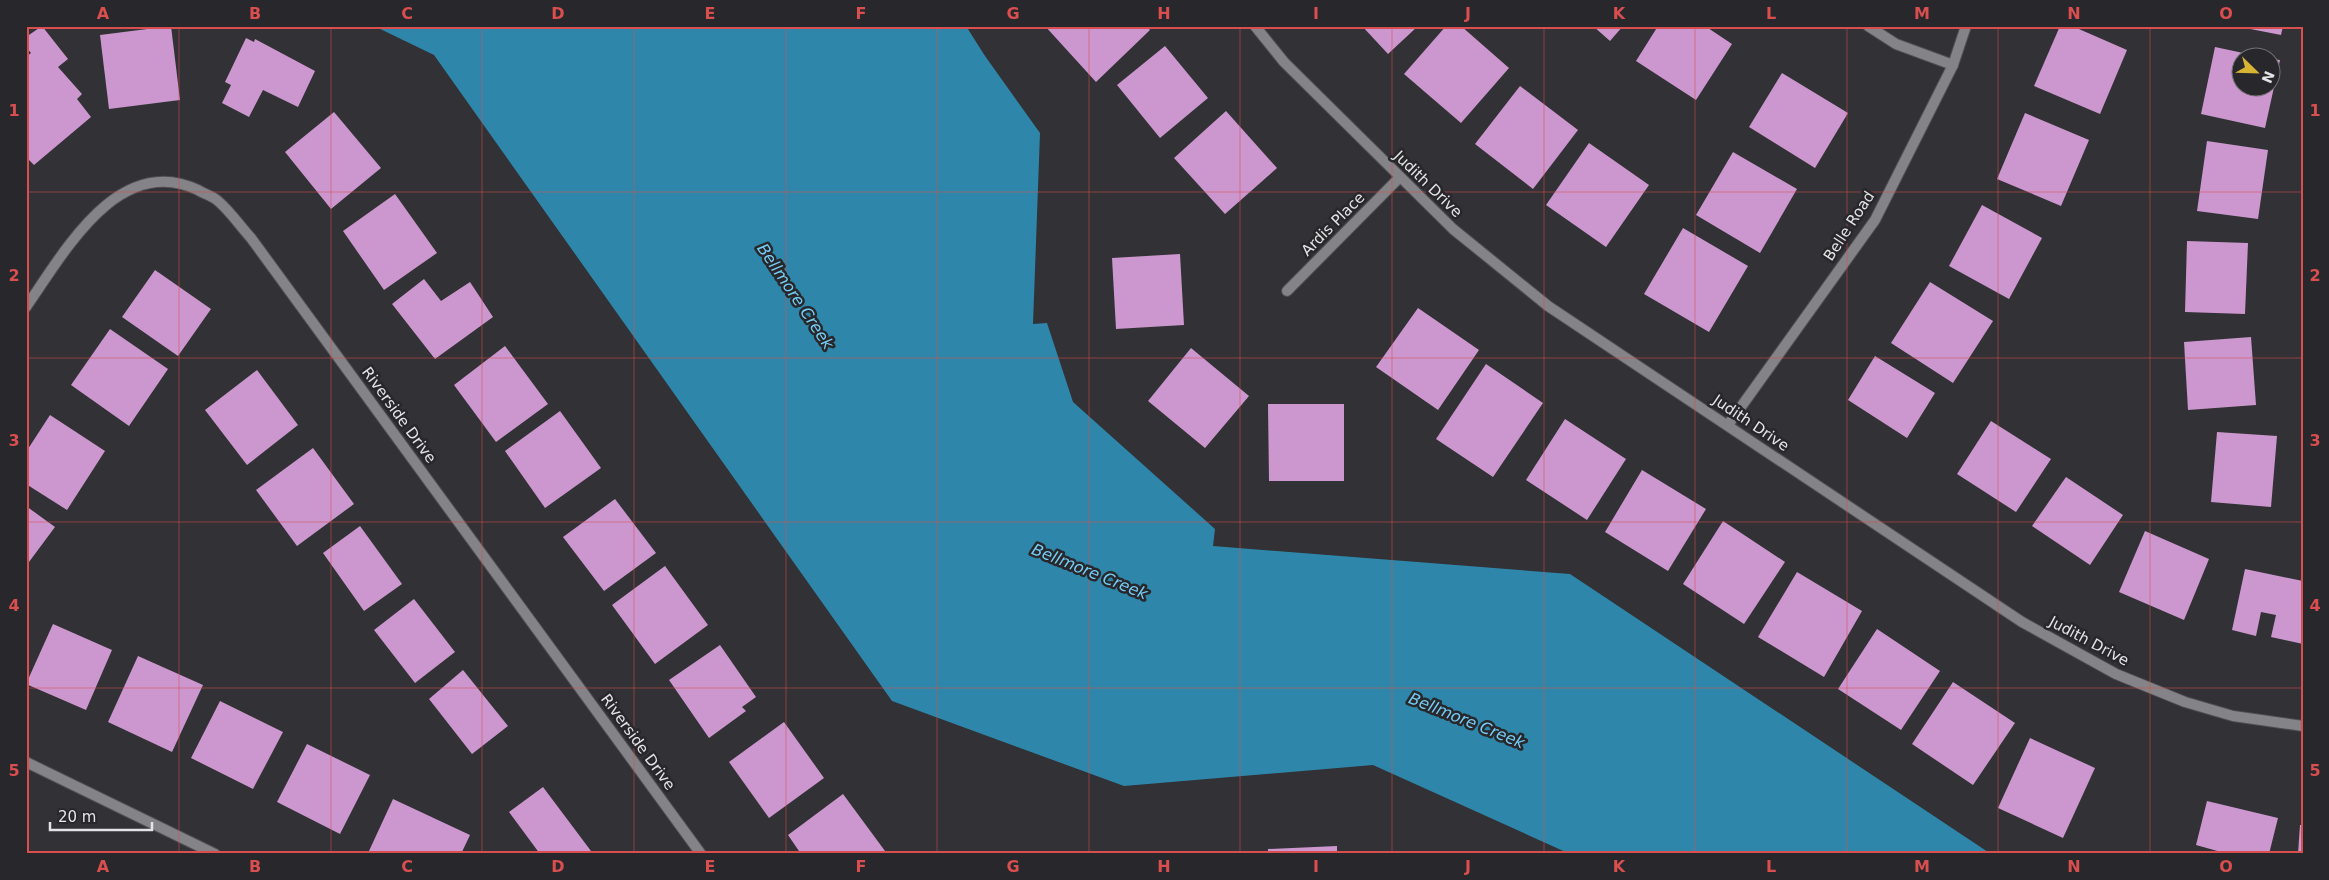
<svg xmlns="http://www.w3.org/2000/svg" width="2329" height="880" font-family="'DejaVu Sans',sans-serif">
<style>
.water{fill:#2e87aa}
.building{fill:#cc97cf}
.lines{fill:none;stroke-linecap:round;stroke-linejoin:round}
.street-casing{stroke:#4f4e51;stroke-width:12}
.street{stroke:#848388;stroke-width:10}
.grid{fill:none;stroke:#d94e4e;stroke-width:1;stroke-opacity:0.55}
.labels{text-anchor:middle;stroke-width:5;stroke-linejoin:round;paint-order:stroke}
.street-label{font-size:15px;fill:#e4e4e6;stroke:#28272b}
.water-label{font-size:16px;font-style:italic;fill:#73cdf4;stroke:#28272b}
.neatline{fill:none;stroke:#d94e4e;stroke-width:2}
.grid-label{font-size:16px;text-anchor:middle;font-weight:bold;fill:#d94e4e}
</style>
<rect width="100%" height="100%" fill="#323135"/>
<polygon class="water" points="374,26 966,26 985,56 1040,133 1033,324 1047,323 1073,402 1215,529 1213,546 1570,574 1991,854 1570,854 1373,765 1124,786 892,701 434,55"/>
<g class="building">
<polygon points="42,26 68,59 58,67 82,94 77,99 91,117 34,165 26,157 26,57 31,53 26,47 26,37"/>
<polygon points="171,26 180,100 109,109 100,35"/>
<polygon points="1045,26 1146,26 1150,30 1096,82"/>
<polygon points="1362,26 1418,26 1388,54"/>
<polygon points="1446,26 1461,26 1509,68 1461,123 1404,74"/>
<polygon points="1593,26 1623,26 1610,41"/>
<polygon points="1658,26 1705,26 1732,44 1696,100 1636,61"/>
<polygon points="2060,26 2072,26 2127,50 2100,114 2034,86"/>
<polygon points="2235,26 2283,26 2281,35"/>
<polygon points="246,38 254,42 255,39 315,71 298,107 263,90 249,117 222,103 231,85 225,82"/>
<polygon points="1165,46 1208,98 1160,138 1117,85"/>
<polygon points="2215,47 2262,57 2242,58 2242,88 2272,88 2272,59 2280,60 2265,128 2201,114"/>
<polygon points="1782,73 1848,113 1815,168 1749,127"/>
<polygon points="1520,86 1578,130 1533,189 1475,144"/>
<polygon points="1226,111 1277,168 1225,214 1174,158"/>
<polygon points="334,112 381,168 331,209 285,152"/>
<polygon points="2025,113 2089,140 2061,206 1997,179"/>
<polygon points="2207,141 2268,150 2258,219 2197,211"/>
<polygon points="1589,143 1649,185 1606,247 1546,205"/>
<polygon points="1733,152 1797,189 1760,253 1696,215"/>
<polygon points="395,194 437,253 384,290 343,231"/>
<polygon points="1982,205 2042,238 2009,299 1949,266"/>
<polygon points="1683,228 1748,266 1709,332 1644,294"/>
<polygon points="2187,241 2248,243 2245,314 2185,312"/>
<polygon points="1180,254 1184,325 1116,329 1112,258"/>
<polygon points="155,270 211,309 178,356 122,317"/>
<polygon points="424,279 441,301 470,282 493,317 435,359 392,304"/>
<polygon points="1930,282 1993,321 1953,383 1891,343"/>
<polygon points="1418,308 1479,350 1438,410 1376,367"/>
<polygon points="110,329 168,369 129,426 71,385"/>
<polygon points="2251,337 2256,405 2188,410 2184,342"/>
<polygon points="505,346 548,404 496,442 454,385"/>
<polygon points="1191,348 1249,396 1205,448 1148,401"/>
<polygon points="1875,356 1935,393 1907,438 1848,400"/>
<polygon points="1486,364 1543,403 1493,477 1436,439"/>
<polygon points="257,370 298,425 247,465 205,410"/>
<polygon points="1268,404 1344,404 1344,481 1269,481"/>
<polygon points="560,411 601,468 545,508 505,451"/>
<polygon points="50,415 105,451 67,510 26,484 26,452"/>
<polygon points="1565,419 1626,459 1587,520 1526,480"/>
<polygon points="1991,421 2051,459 2016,512 1957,474"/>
<polygon points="2217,432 2277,436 2271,507 2211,502"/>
<polygon points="313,448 354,504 297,546 256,490"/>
<polygon points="1642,470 1706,509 1668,571 1605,532"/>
<polygon points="2066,477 2123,515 2090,565 2032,526"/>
<polygon points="615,499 656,553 604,591 563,537"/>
<polygon points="26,506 55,527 26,566"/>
<polygon points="1723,521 1785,562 1744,624 1683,584"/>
<polygon points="360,526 402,584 364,611 323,553"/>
<polygon points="2145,531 2209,559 2184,620 2119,592"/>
<polygon points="665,566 708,625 655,664 612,605"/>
<polygon points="2245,569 2303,581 2303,644 2271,637 2276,615 2261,612 2256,636 2232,630"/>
<polygon points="1797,572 1862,611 1824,677 1758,637"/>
<polygon points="414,599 455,652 415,683 374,630"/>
<polygon points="53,624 112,650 86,710 26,684"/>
<polygon points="1877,629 1940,671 1901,730 1838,689"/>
<polygon points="720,645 756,697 742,707 746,711 709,738 669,680"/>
<polygon points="138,656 203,685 172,752 108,722"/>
<polygon points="463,670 508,726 472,754 429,699"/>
<polygon points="1953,682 2015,723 1973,785 1912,744"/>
<polygon points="220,701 283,732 253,789 191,758"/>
<polygon points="784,722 824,778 769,818 729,762"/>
<polygon points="2030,738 2095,768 2063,838 1998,808"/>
<polygon points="307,744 370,775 340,834 277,802"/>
<polygon points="543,787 591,851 588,854 540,854 509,812"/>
<polygon points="843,794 885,851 882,854 801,854 788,835"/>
<polygon points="393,799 470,835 461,854 375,854 369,851"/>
<polygon points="2207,801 2278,818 2269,854 2221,854 2221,852 2196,845"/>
<polygon points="2300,825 2303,825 2303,854 2298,854"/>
<polygon points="1337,846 1337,854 1268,854 1268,849"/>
</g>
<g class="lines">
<defs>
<g id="street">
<polyline points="1255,26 1284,62 1453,229 1548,306 2022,622 2116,674 2185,702 2233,716 2303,726"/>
<polyline points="1868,26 1896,44 1953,65"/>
<polyline points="1287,291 1400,177"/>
<path d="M26,307c38,-54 92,-155 172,-117 6,4 15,6 20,11 12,10 22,25 33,37l450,616"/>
<polyline points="1728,425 1875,220 1953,65 1966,26"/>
<polyline points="26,762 215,854"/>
</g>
</defs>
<use href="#street" class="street-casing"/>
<use href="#street" class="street"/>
</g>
<path class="grid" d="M179,26v828M331,26v828M482,26v828M634,26v828M786,26v828M937,26v828M1089,26v828M1240,26v828M1392,26v828M1544,26v828M1695,26v828M1847,26v828M1998,26v828M2150,26v828M26,192h2277M26,358h2277M26,522h2277M26,688h2277"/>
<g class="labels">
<g class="street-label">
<text transform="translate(1428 184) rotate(44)" y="5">Judith Drive</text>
<text transform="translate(1333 224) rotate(-45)" y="5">Ardis Place</text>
<text transform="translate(1849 226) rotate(-57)" y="5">Belle Road</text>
<text transform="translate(399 415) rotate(54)" y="5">Riverside Drive</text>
<text transform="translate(1751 423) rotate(34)" y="5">Judith Drive</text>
<text transform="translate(2089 641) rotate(28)" y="5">Judith Drive</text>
<text transform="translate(638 742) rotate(54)" y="5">Riverside Drive</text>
</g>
<g class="water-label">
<text transform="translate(796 296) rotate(56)" y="6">Bellmore Creek</text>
<text transform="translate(1090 571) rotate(22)" y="6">Bellmore Creek</text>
<text transform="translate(1467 720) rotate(22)" y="6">Bellmore Creek</text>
</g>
</g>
<rect width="2329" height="880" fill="none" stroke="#28272b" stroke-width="55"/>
<g transform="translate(2256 72) rotate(113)"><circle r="24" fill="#28272b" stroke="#737376"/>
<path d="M0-4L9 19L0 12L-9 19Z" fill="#d8b434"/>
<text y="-8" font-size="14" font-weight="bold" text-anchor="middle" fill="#e4e4e6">N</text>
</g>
<path d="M50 822v8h102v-8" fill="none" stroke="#e4e4e6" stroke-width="2.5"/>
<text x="58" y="822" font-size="15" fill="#e4e4e6" stroke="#28272b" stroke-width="4" paint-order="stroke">20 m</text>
<rect x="28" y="28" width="2274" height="824" class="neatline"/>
<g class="grid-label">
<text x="103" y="19">A</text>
<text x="255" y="19">B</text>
<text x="407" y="19">C</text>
<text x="558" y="19">D</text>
<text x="710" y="19">E</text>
<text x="861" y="19">F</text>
<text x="1013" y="19">G</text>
<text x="1164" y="19">H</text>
<text x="1316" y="19">I</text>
<text x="1468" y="19">J</text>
<text x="1619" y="19">K</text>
<text x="1771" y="19">L</text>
<text x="1922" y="19">M</text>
<text x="2074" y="19">N</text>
<text x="2226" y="19">O</text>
<text x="14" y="116">1</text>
<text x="2315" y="116">1</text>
<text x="14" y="281">2</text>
<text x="2315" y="281">2</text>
<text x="14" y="446">3</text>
<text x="2315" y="446">3</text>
<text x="14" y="611">4</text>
<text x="2315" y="611">4</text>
<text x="14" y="776">5</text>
<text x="2315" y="776">5</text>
<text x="103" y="872">A</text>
<text x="255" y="872">B</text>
<text x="407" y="872">C</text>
<text x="558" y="872">D</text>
<text x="710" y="872">E</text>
<text x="861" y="872">F</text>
<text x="1013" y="872">G</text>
<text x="1164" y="872">H</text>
<text x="1316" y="872">I</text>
<text x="1468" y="872">J</text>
<text x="1619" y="872">K</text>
<text x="1771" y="872">L</text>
<text x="1922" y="872">M</text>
<text x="2074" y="872">N</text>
<text x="2226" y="872">O</text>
</g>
</svg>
